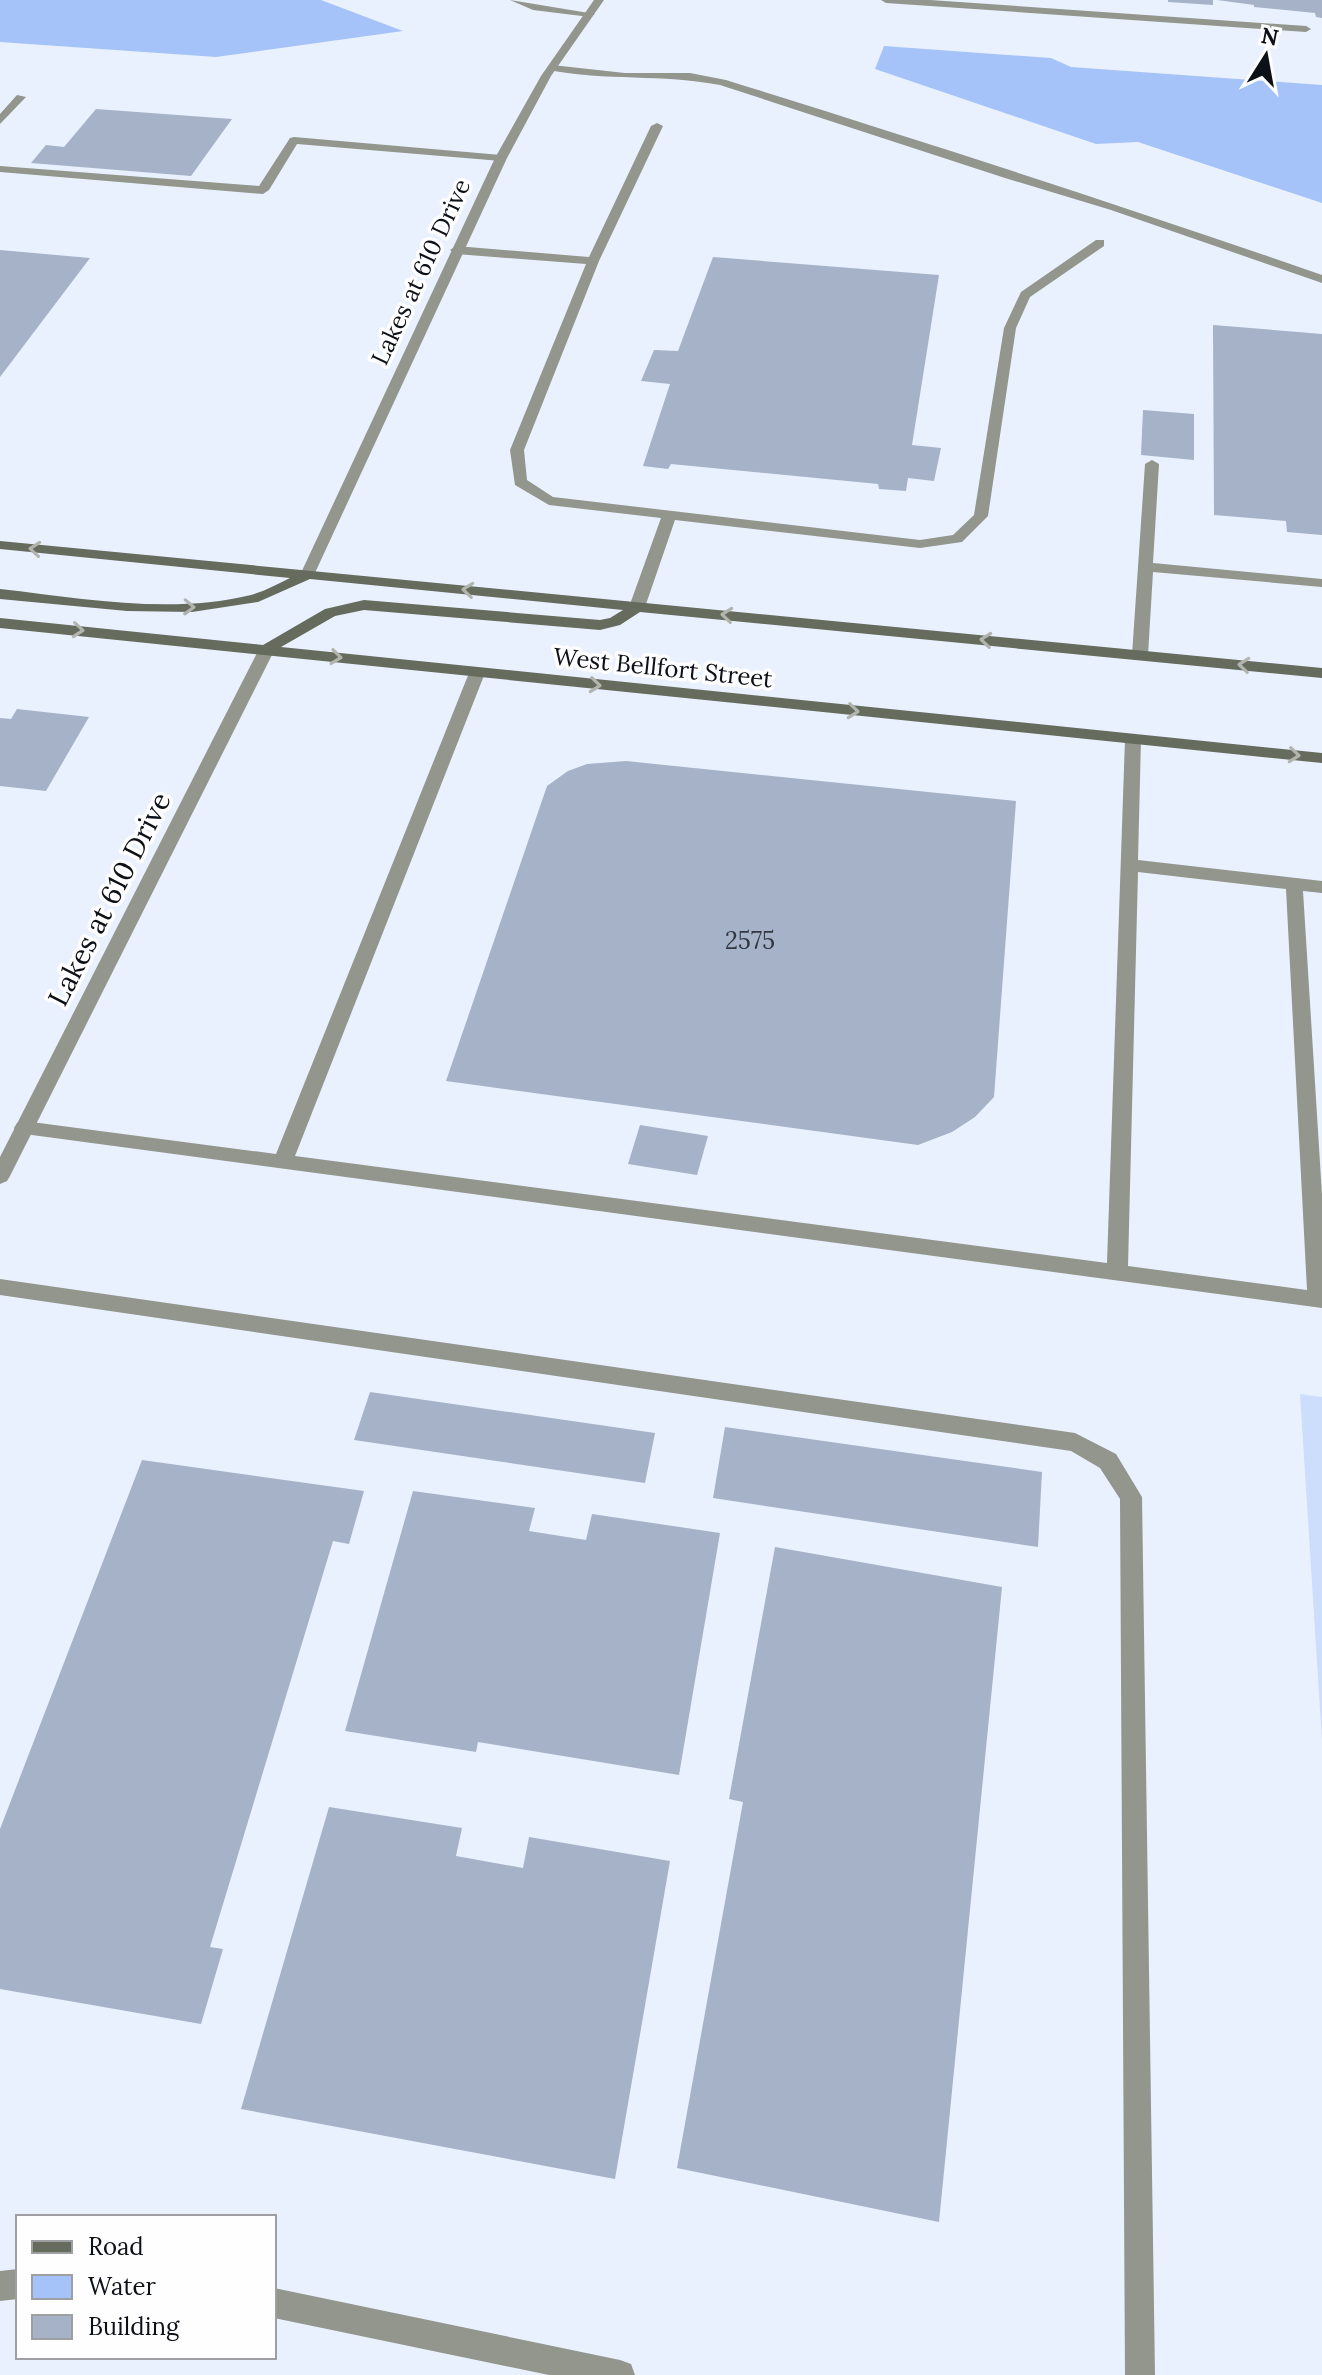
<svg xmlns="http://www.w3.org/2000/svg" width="1322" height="2375" font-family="Lora,serif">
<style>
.green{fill:#cddefc}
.water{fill:#a5c3f8}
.building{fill:#a6b2c7}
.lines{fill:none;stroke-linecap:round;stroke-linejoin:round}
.service{fill:#92968c;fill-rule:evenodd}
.minor{fill:#92968c;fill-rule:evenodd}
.secondary{fill:#656b5d;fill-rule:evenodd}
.oneway{stroke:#b2b4ae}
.labels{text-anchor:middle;stroke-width:7;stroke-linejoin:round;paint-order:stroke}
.far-street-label{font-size:24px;fill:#0c1017;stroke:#fefefe}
.number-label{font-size:24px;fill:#323843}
.street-label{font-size:28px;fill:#0c1017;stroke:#fefefe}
</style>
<rect width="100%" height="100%" fill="#e9f1ff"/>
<polygon class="green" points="1300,1394 1322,1397 1322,1741"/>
<g class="water">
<polygon points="0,0 321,0 403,31 216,57 0,42"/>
<polygon points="884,46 1051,58 1071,67 1322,85 1322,203 1138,142 1096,144 875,69"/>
</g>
<g class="building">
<polygon points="1168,0 1213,0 1213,5 1168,2"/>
<polygon points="1217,0 1322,0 1322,18 1316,17 1315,13 1254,7 1254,5"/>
<polygon points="96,109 232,119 191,176 31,163 46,145 64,147"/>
<polygon points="0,250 90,258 0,377"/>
<polygon points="713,257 939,275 912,445 941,448 934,481 908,478 906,491 879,489 878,484 671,464 668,469 643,466 670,384 641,381 654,350 678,351"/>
<polygon points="1213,325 1322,334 1322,535 1287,532 1286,521 1214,515"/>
<polygon points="1143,410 1194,414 1194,460 1141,455"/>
<polygon points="17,709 89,717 46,791 0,786 0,718 11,719"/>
<polygon points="626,761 1016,801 994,1097 975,1117 952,1132 918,1145 446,1081 547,786 568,771 587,764"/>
<polygon points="640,1125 708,1136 697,1175 628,1164"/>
<polygon points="370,1392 655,1433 645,1483 354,1440"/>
<polygon points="725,1427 1042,1472 1038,1547 713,1498"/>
<polygon points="142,1460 364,1491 349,1544 333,1541 210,1947 223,1949 201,2024 0,1989 0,1829"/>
<polygon points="413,1491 535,1508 529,1531 586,1540 592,1514 720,1533 679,1775 478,1742 476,1752 345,1731"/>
<polygon points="775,1547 1002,1587 939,2222 677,2168 743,1802 729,1799"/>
<polygon points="329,1807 462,1828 456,1856 523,1868 529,1837 670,1861 615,2179 241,2109"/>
</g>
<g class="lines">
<g class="service">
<polygon points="510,0 595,14 590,17 533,10"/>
<polygon points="881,0 930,0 1306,26 1311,29 1306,32 886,3"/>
<path d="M552,65l73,8h65l36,7c199,62 398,126 596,195v8l-211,-73 -106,-32 -285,-93c-57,-11 -115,-4 -172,-15l-1,-2z"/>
<polygon points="17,95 26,97 0,124 0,114"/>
<polygon points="657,123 663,126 599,261 524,450 527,480 553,497 920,540 953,535 974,515 1004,328 1021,292 1096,240 1104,240 1104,246 1030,297 1016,328 988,516 962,542 920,548 675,520 645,607 637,612 629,607 661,518 549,505 515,485 510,450 586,264 456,254 450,250 456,246 589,257 651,126"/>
<polygon points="294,137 501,155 507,158 501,161 297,144 269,190 263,194 0,172 0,166 259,186 290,138"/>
<polygon points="1152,460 1159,464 1153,563 1322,579 1322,587 1153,572 1148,655 1146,658 1134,658 1132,655 1145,464"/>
<path d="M477,668l8,5 -190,483 812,107 18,-524 8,-5 8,5 -3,121 184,21v12l-19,-2 19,304v113l-1305,-175 -3,-5 3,-5 7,-2 252,33 193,-481zM1138,872l148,17 21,401 -179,-24z"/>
<polygon points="0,1279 1075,1433 1116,1454 1142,1497 1155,2375 1125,2375 1120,1499 1100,1468 1071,1451 0,1295"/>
<polygon points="18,2269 18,2299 0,2301 0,2271"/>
<polygon points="274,2288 620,2360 631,2364 635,2375 549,2375 274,2318"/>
</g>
<g class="minor">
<polygon points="594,0 604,0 551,76 507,158 314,575 312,578 302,578 300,575 495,158 541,76"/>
<polygon points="267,644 275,649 10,1176 7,1181 0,1184 0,1157 259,649"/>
</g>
<path class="secondary" d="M0,541l1322,127v10l-682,-66 -20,13 -20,5 -236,-20 -29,6 -54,31 1041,106v10l-1322,-135v-10l263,27 62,-36 39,-9 236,20 10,-2 13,-8 -313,-31 -52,23 -66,10 -65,-1 -127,-12v-10c81,9 170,26 251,6 14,-4 27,-11 39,-17l-290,-29z"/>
</g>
<defs><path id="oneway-chevron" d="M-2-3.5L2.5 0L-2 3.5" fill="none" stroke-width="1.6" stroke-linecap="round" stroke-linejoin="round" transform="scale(2)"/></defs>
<g class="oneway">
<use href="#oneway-chevron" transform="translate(35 549) rotate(-175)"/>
<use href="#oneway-chevron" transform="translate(468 590) rotate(-174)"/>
<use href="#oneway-chevron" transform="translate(189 607) rotate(2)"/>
<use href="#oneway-chevron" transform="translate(727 615) rotate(-174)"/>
<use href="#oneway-chevron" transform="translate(78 630) rotate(5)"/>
<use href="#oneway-chevron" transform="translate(986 640) rotate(-174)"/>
<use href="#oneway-chevron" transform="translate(336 657) rotate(7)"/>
<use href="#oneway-chevron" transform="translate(1244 665) rotate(-174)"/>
<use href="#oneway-chevron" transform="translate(595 685) rotate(6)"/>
<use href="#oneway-chevron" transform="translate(853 711) rotate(6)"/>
<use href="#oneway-chevron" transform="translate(1294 755) rotate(6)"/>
</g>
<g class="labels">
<g class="far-street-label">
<text transform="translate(421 272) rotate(-65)" y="8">Lakes at 610 Drive</text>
<text transform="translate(663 668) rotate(6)" y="8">West Bellfort Street</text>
</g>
<g class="number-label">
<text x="750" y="949">2575</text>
</g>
<g class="street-label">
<text transform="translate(109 899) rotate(-63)" y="10">Lakes at 610 Drive</text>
</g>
</g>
<rect x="16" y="2215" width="260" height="144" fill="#fefefe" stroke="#9d9fa2" stroke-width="2"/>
<rect x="32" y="2241" width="40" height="12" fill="#656b5d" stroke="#9d9fa2" stroke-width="2"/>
<text x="88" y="2255" font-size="24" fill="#0c1017">Road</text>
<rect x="32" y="2275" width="40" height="24" fill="#a5c3f8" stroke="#9d9fa2" stroke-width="2"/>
<text x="88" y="2295" font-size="24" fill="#0c1017">Water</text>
<rect x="32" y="2315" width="40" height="24" fill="#a6b2c7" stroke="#9d9fa2" stroke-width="2"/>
<text x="88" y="2335" font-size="24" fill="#0c1017">Building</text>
<g transform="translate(1266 56) rotate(11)" stroke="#fefefe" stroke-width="6" paint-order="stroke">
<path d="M0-6L14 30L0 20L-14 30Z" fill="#0c1017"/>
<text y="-12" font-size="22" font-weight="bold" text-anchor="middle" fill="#0c1017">N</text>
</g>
</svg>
